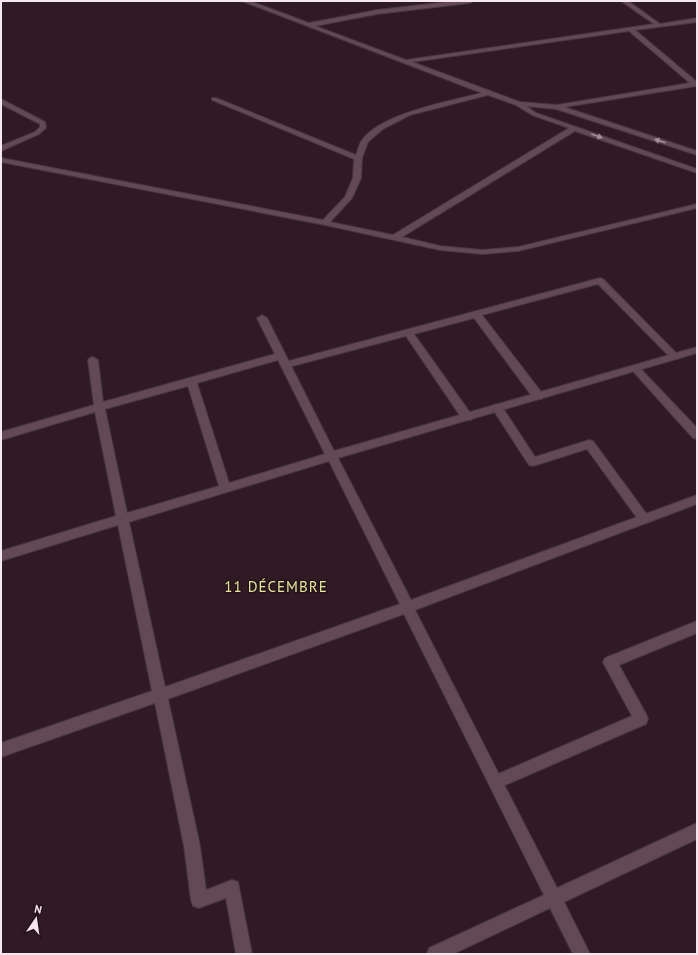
<svg xmlns="http://www.w3.org/2000/svg" width="698" height="955" font-family="'PT Sans',sans-serif">
<style>
.lines{fill:none;stroke-linecap:round;stroke-linejoin:round}
.service-casing{stroke:#48363f;stroke-width:2}
.minor-casing{stroke:#48363f;stroke-width:2}
.service{fill:#624955;fill-rule:evenodd}
.minor{fill:#624955;fill-rule:evenodd}
.oneway{fill:#a59099}
.labels{text-anchor:middle;stroke-width:3;stroke-linejoin:round;paint-order:stroke}
.neighbourhood-label{font-size:15px;letter-spacing:1px;fill:#e3e899;stroke:#26121c}
</style>
<rect width="100%" height="100%" fill="#301b25"/>
<g class="lines">
<defs>
<g id="service">
<polygon points="600,278 603,279 678,355 680,357 678,359 672,359 598,284 482,315 542,393 543,396 542,399 534,399 474,318 414,334 471,414 472,417 471,420 463,420 406,336 285,368 280,365 285,362"/>
<polygon points="635,365 638,366 697,428 697,439 693,438 632,370 630,368"/>
<polygon points="497,404 501,405 535,457 589,440 593,441 648,516 650,519 648,522 644,524 640,522 587,449 533,466 529,465 492,408 493,405"/>
<polygon points="697,621 697,633 619,665 646,714 648,719 646,724 496,789 491,787 489,782 491,777 632,716 605,666 603,662 605,658"/>
</g>
<g id="minor">
<path d="M242,1h8l59,22 68,-13 79,-9h17l-3,2 -93,11 -62,12 91,34 248,-36 -33,-23h7l32,23 37,-6v4l-62,8 62,52v4l-133,21 133,44v4l-141,-46 -30,-3 10,7 161,56v4l-122,-42 -173,106 38,9 42,4 36,-3 179,-43v4l-179,43 -36,3 -42,-4 -115,-25 -324,-63v-4l322,62 22,-23 8,-19 1,-19 -142,-59v-2h4l140,57c2,-5 3,-11 6,-15 20,-27 88,-39 120,-47zM629,31l61,52 -133,22 -37,-3 -108,-40zM488,95l28,10 16,10 37,13 -176,107 -63,-13 22,-24 9,-20 1,-20 6,-16 15,-13 27,-14z"/>
<polygon points="1,99 45,122 46,128 39,134 1,151 1,146 35,132 40,127 40,124 1,104"/>
<path d="M262,315l5,3 67,133 363,-104v6l-359,105 73,142 286,-105v9l-282,106 142,278 140,-65v16l-133,63 26,52h-17l-23,-46 -97,46h-26l2,-6 115,-53 -140,-281 -236,85 32,147 6,44 26,-10 6,2 14,72h-16l-10,-56 -27,10 -6,-2 -2,-6 -7,-54 -29,-143 -154,54v-14l151,-52 -34,-166 -117,36v-10l115,-35 -21,-104 -94,28v-8l93,-27 -6,-45 2,-2 3,-1 5,3 5,42 172,-48 -18,-36zM278,360l47,94 -96,29 -32,-100zM188,386l31,100 -92,27 -22,-104zM329,461l71,143 -235,83 -36,-165z"/>
</g>
</defs>
<use href="#service" class="service-casing"/>
<use href="#minor" class="minor-casing"/>
<use href="#service" class="service"/>
<use href="#minor" class="minor"/>
</g>
<defs><path id="oneway-solid" d="M-6-.8H1V-3.2L6.5 0L1 3.2V.8H-6Z"/></defs>
<g class="oneway">
<use href="#oneway-solid" transform="translate(597 136) rotate(19)"/>
<use href="#oneway-solid" transform="translate(660 141) rotate(-162)"/>
</g>
<g class="labels">
<g class="neighbourhood-label">
<text x="276" y="592">11 DÉCEMBRE</text>
</g>
</g>
<rect width="698" height="955" fill="none" stroke="#f6e6ed" stroke-width="4"/>
<g transform="translate(36 919) rotate(13)" stroke="#26121c" stroke-width="3" paint-order="stroke">
<path d="M0-3L7 15L0 10L-7 15Z" fill="#f6e6ed"/>
<text y="-6" font-size="11" font-weight="bold" text-anchor="middle" fill="#f6e6ed">N</text>
</g>
</svg>
